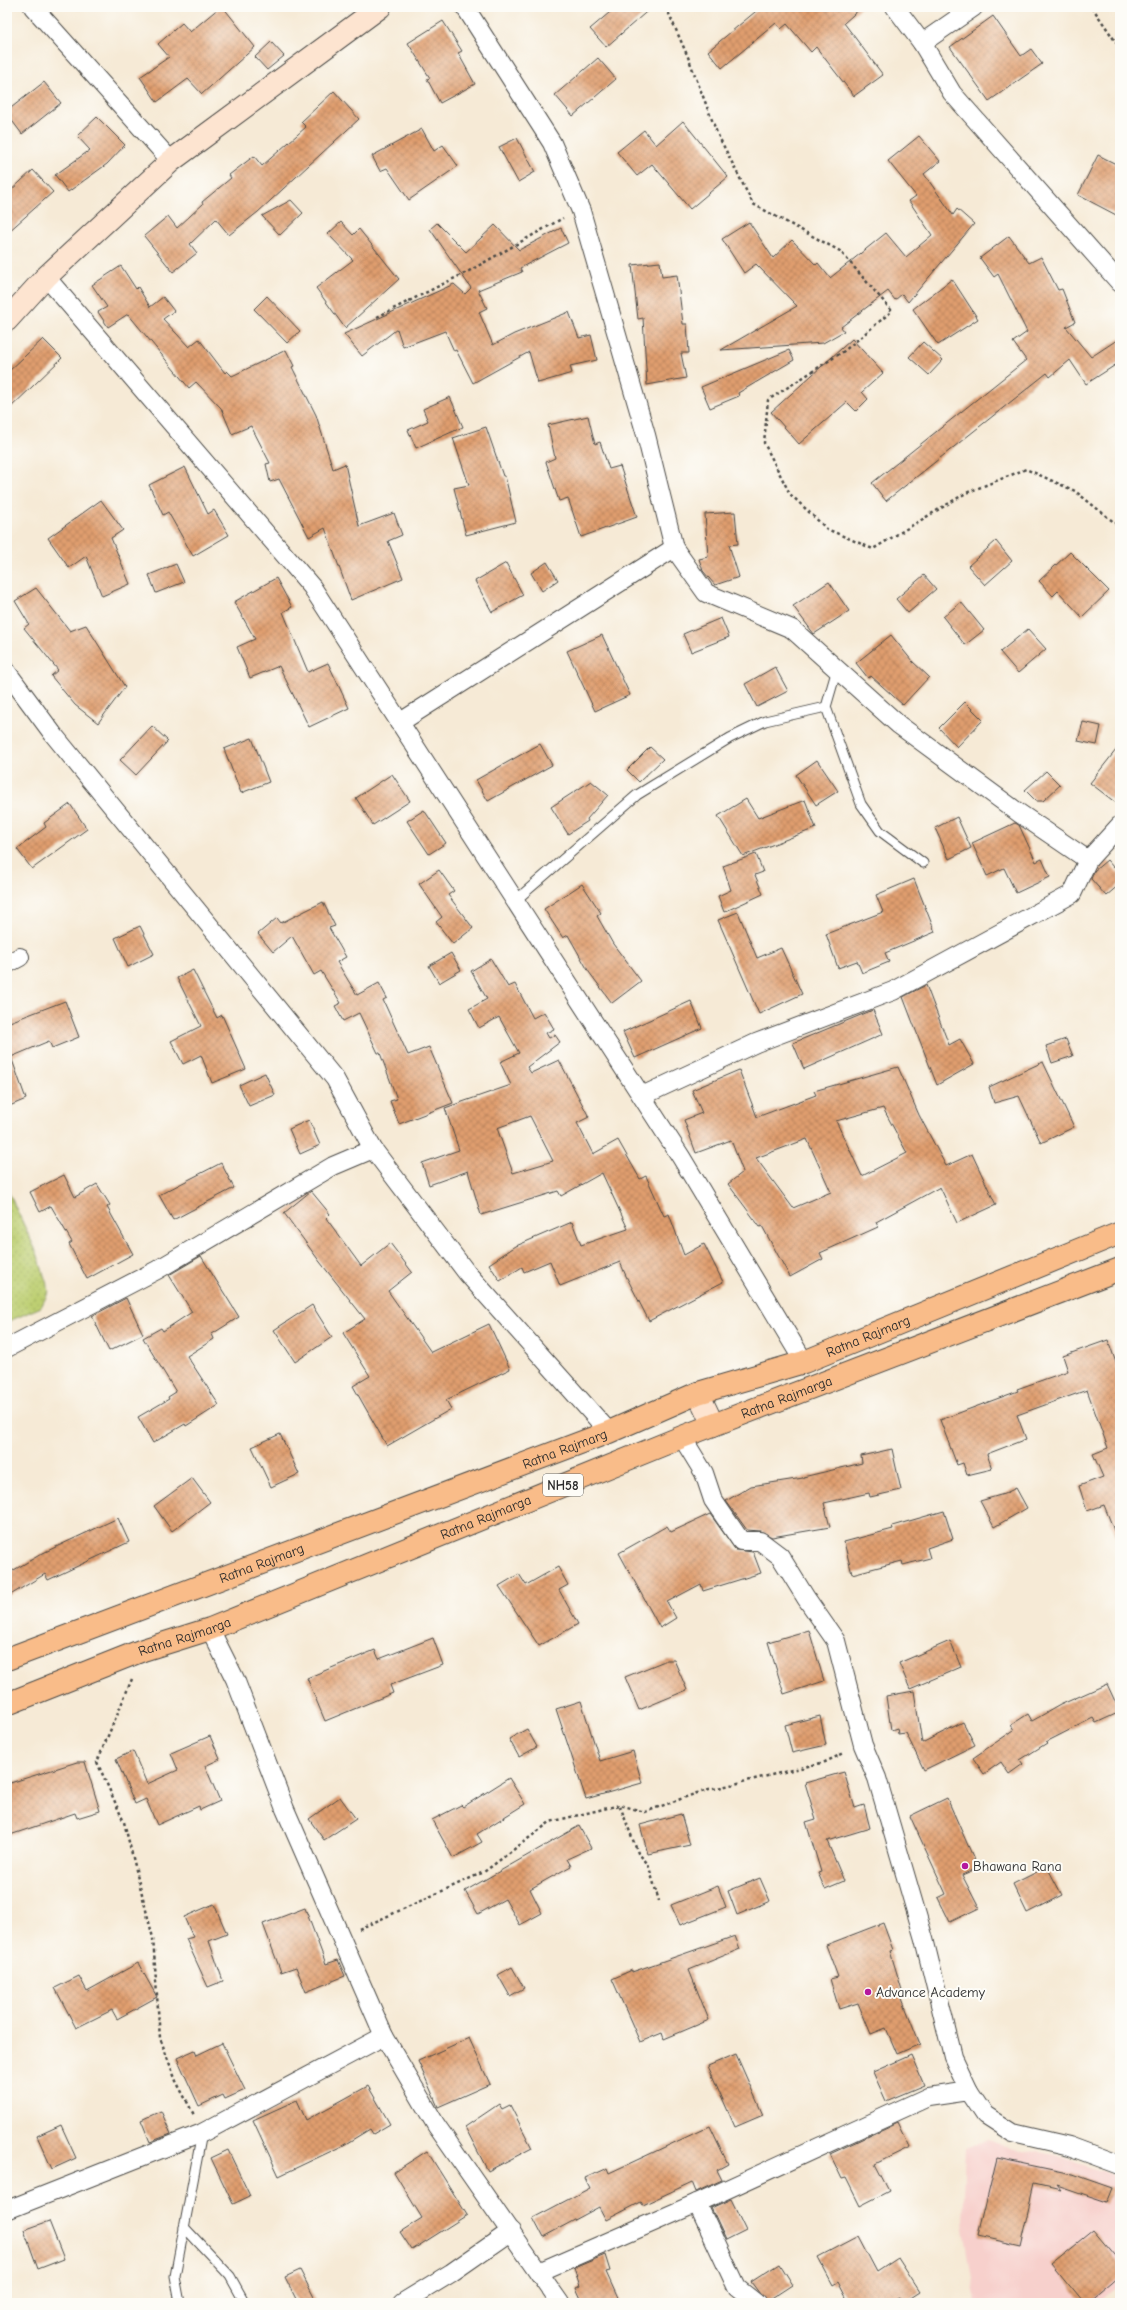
<svg xmlns="http://www.w3.org/2000/svg" width="1127" height="2310" font-family="'Comic Neue',sans-serif">
<style>
.built{fill:#f7d0cc}
.park{fill:url(#park-dots);stroke:#747d4e}
.building{fill:url(#building-cross-hatch);fill-rule:evenodd}
.lines{fill:none;stroke-linecap:round;stroke-linejoin:round}
.service-casing{stroke:#494845;stroke-width:11}
.minor-casing{stroke:#494845;stroke-width:20}
.secondary-casing{stroke:#494845;stroke-width:24}
.primary-casing{stroke:#494845;stroke-width:24}
.path{stroke:#494845;stroke-width:2.5;stroke-dasharray:3 3;stroke-linecap:butt}
.service{stroke:#fff;stroke-width:9}
.minor{stroke:#fff;stroke-width:18}
.secondary{stroke:#fde4d0;stroke-width:22}
.primary{stroke:#f9bc89;stroke-width:22}
.poi-dot{fill:#b5179e;stroke:#fdfcf7;stroke-width:1.5}
.labels{text-anchor:middle;stroke-width:4;stroke-linejoin:round;paint-order:stroke}
.shield{fill:#fdfcf7;stroke:#6a6a68;stroke-width:1}
.shield-label{font-size:13px;font-weight:bold;fill:#2b2b2b}
.street-label{font-size:14px;fill:#2b2b2b;stroke:#fdfcf7}
.poi-label{font-size:14px;fill:#2b2b2b;stroke:#fdfcf7;text-anchor:start}
</style>
<defs>
<pattern id="park-dots" width="8" height="8" patternUnits="userSpaceOnUse"><rect width="8" height="8" fill="#bdcf72"/><path d="M2 2h.1M6 6h.1" fill="none" stroke="#a3b263" stroke-width="1.8" stroke-linecap="round"/></pattern>
<pattern id="building-cross-hatch" width="8" height="8" patternUnits="userSpaceOnUse"><rect width="8" height="8" fill="#e09e6e"/><path d="M0 0l8 8M0 8l8-8" fill="none" stroke="#b6815b"/></pattern>
</defs>
<rect width="100%" height="100%" fill="#fdfcf7"/>
<filter id="ink" filterUnits="userSpaceOnUse"><feTurbulence type="fractalNoise" baseFrequency=".025" numOctaves="2"/><feDisplacementMap in="SourceGraphic" scale="8" xChannelSelector="R" yChannelSelector="G"/><feConvolveMatrix kernelMatrix="1 2 1 2 8 2 1 2 1" color-interpolation-filters="sRGB"/></filter>
<filter id="wash" filterUnits="userSpaceOnUse"><feTurbulence type="fractalNoise" baseFrequency=".012" numOctaves="4" result="noise"/><feDisplacementMap in="SourceGraphic" scale="16" xChannelSelector="R" yChannelSelector="G"/><feGaussianBlur stdDeviation="0.9" result="paint"/><feColorMatrix in="noise" values="0 0 0 0 0 0 0 0 0 0 0 0 0 0 0 0 0 1.4 0 .05"/><feComposite in="paint" operator="in"/></filter>
<g filter="url(#wash)">
<rect width="100%" height="100%" fill="#f6ead6"/>
<polygon class="built" points="987,2140 1014,2149 1046,2153 1120,2177 1120,2286 1099,2303 976,2303 963,2222 966,2148"/>
<polygon class="park" points="7,1189 37,1253 49,1291 41,1307 7,1322"/>
<g id="blocks">
<g class="building">
<polygon points="220,7 223,7 255,47 202,94 188,79 157,102 140,77 169,57 158,44 182,23 190,32"/>
<polygon points="616,7 652,7 606,47 590,29"/>
<polygon points="761,7 862,7 844,23 883,75 854,96 816,47 811,52 787,24 781,29 776,23 722,68 708,51"/>
<polygon points="993,16 1021,56 1031,49 1042,64 989,101 950,47"/>
<polygon points="443,21 462,51 458,53 475,84 440,103 427,79 430,78 408,43"/>
<polygon points="271,42 284,56 267,70 255,57"/>
<polygon points="598,58 616,79 573,116 555,95"/>
<polygon points="44,82 61,103 22,134 7,114 7,111"/>
<polygon points="334,91 359,119 258,212 229,235 216,219 190,244 197,253 173,272 144,236 168,216 177,228 203,204 202,202 231,178 229,175 254,156 262,166 306,127 301,122"/>
<polygon points="97,117 125,145 107,164 68,192 55,175 90,150 77,136"/>
<polygon points="683,121 728,177 690,209 652,164 637,176 617,152 644,130 656,145"/>
<polygon points="422,129 434,151 443,145 458,166 409,200 387,168 380,171 372,156"/>
<polygon points="919,136 940,161 924,174 953,215 957,209 974,224 908,302 902,294 895,300 888,291 841,327 844,331 823,343 721,350 797,306 756,264 744,273 722,239 749,222 773,258 792,240 816,265 818,263 830,278 886,233 906,257 932,235 909,201 916,196 888,161"/>
<polygon points="517,138 535,172 518,182 499,147"/>
<polygon points="1098,155 1120,166 1120,217 1078,195"/>
<polygon points="33,170 53,192 7,233 7,194"/>
<polygon points="291,200 303,213 280,235 262,216"/>
<polygon points="341,222 353,235 359,229 399,279 345,328 316,288 353,260 328,234"/>
<polygon points="437,223 466,252 495,225 519,250 561,228 568,243 520,268 522,272 478,290 487,308 479,312 493,345 514,334 569,312 579,338 591,335 597,360 570,366 572,373 538,383 529,352 473,383 456,350 454,351 445,331 403,347 397,329 362,356 344,334 454,284 465,294 471,288 430,229"/>
<polygon points="1009,236 1029,263 1041,257 1058,290 1062,289 1075,322 1066,327 1091,357 1120,338 1120,362 1086,384 1070,360 1050,377 1047,373 886,501 872,483 1026,360 1013,342 1027,332 998,274 994,277 980,258"/>
<polygon points="660,262 662,277 677,275 683,324 687,324 689,353 681,353 686,378 647,385 643,318 638,319 632,265"/>
<polygon points="121,266 136,289 138,287 150,307 163,297 174,311 163,319 189,347 199,339 225,373 227,371 232,376 286,350 294,366 292,367 316,415 333,469 345,464 359,526 394,513 402,535 388,541 403,578 351,600 325,528 309,537 279,479 270,482 266,464 270,463 251,426 232,434 221,408 196,382 189,388 128,314 108,327 98,312 107,307 92,285"/>
<polygon points="952,279 978,319 938,345 913,309"/>
<polygon points="267,296 300,331 287,343 254,309"/>
<polygon points="43,339 62,358 7,411 7,373"/>
<polygon points="852,339 883,373 862,392 868,399 856,411 847,402 799,444 771,412"/>
<polygon points="923,342 943,360 929,375 909,357"/>
<polygon points="789,350 794,360 738,393 739,396 710,408 701,387"/>
<polygon points="450,397 463,427 416,448 408,430 428,421 423,409"/>
<polygon points="588,416 595,444 600,442 609,469 620,466 637,517 581,537 568,498 559,501 546,462 555,458 548,425"/>
<polygon points="486,427 503,476 505,476 516,522 466,535 454,488 469,485 453,438"/>
<polygon points="185,467 208,514 214,510 229,535 193,556 168,512 163,515 149,485"/>
<polygon points="101,500 123,530 111,538 130,584 102,596 86,556 69,568 48,538"/>
<polygon points="735,512 738,544 729,545 739,577 715,585 703,571 699,559 708,557 705,514"/>
<polygon points="996,541 1012,561 985,585 968,566"/>
<polygon points="1070,552 1109,591 1082,617 1058,591 1053,596 1039,581"/>
<polygon points="547,562 558,580 542,591 531,573"/>
<polygon points="506,563 523,595 492,612 475,581"/>
<polygon points="176,564 184,582 156,593 149,575"/>
<polygon points="924,575 936,589 908,613 896,599"/>
<polygon points="276,578 292,607 283,612 308,672 328,663 349,708 309,727 279,666 250,678 237,647 255,639 234,602"/>
<polygon points="829,582 849,611 814,634 793,606"/>
<polygon points="36,588 70,631 86,625 125,687 98,723 75,705 51,676 58,670 24,628 29,624 15,601"/>
<polygon points="961,602 984,630 965,645 943,617"/>
<polygon points="721,618 729,637 691,652 683,634"/>
<polygon points="1028,629 1046,649 1018,673 1000,652"/>
<polygon points="602,635 630,695 595,711 567,651"/>
<polygon points="891,635 912,661 929,677 903,705 871,676 868,678 856,663"/>
<polygon points="775,667 788,691 757,707 745,684"/>
<polygon points="965,702 983,720 957,747 939,728"/>
<polygon points="1083,722 1101,726 1097,745 1078,741"/>
<polygon points="152,726 168,741 136,775 120,760"/>
<polygon points="252,738 269,782 241,793 224,749"/>
<polygon points="540,744 552,765 488,801 476,780"/>
<polygon points="1120,745 1120,806 1090,783"/>
<polygon points="650,747 663,759 639,782 627,770"/>
<polygon points="817,760 838,791 816,805 796,775"/>
<polygon points="1046,771 1060,785 1043,801 1036,801 1025,790"/>
<polygon points="392,774 410,801 373,825 356,798"/>
<polygon points="591,781 608,795 587,819 588,821 568,834 551,807"/>
<polygon points="746,799 758,818 805,800 816,828 743,856 718,816"/>
<polygon points="70,804 87,829 32,869 17,849 46,827 44,823"/>
<polygon points="424,810 446,843 429,854 407,821"/>
<polygon points="957,817 971,848 949,859 935,828"/>
<polygon points="1015,823 1019,825 1036,862 1042,859 1050,877 1016,893 1004,868 987,876 972,843"/>
<polygon points="756,854 763,872 755,875 763,894 724,912 718,896 731,890 723,866"/>
<polygon points="1107,860 1120,875 1120,884 1106,896 1091,879 1094,871"/>
<polygon points="439,870 454,891 448,895 473,928 453,944 436,922 442,917 419,884"/>
<polygon points="914,879 935,932 885,953 889,962 862,973 857,961 838,968 826,934 883,912 876,895"/>
<polygon points="582,884 601,913 597,916 613,944 641,981 612,1003 589,972 568,935 563,938 544,909"/>
<polygon points="323,902 335,926 329,928 346,957 337,962 357,995 379,983 387,998 383,1000 408,1055 429,1047 453,1103 399,1124 390,1101 397,1099 380,1053 378,1053 359,1013 343,1021 335,1006 341,1003 321,971 314,975 292,936 273,952 258,934 277,918 281,923"/>
<polygon points="738,912 757,958 781,948 802,994 759,1014 718,920"/>
<polygon points="140,926 154,954 128,967 115,938"/>
<polygon points="451,953 461,970 439,983 429,966"/>
<path d="M491,959l17,28 7,-3 18,34 11,-6 10,17 -8,4 3,5 6,-3 5,7 -33,25 4,6 28,-13 30,57 -12,6 16,31 25,-14 22,39 6,-3 18,40 5,-2 15,41 20,-11 19,38 -74,39 -23,-45 -6,-14 -60,24 -10,-25 -26,11 -2,-5 -22,14 -11,-17 27,-18 56,-24 9,23 47,-16 -26,-56 -41,23 -3,-5 -77,24 -13,-44 -39,14 -7,-22 37,-13 -14,-42 66,-23 -11,-23 19,-9 -20,-36 -20,11 -10,-19 18,-10 -16,-28zM530,1116l23,45 -40,12 -16,-45z"/>
<polygon points="193,970 217,1018 222,1015 246,1069 212,1083 201,1055 183,1064 171,1041 201,1026 177,978"/>
<polygon points="926,985 949,1045 960,1039 974,1064 937,1085 903,997"/>
<polygon points="65,1001 79,1037 52,1048 49,1041 11,1057 26,1099 7,1107 7,1023"/>
<polygon points="691,1001 702,1028 635,1058 623,1032"/>
<polygon points="873,1010 883,1034 804,1069 793,1043"/>
<polygon points="1066,1039 1073,1056 1052,1063 1046,1046"/>
<polygon points="1043,1062 1074,1127 1041,1143 1019,1096 994,1103 989,1087"/>
<path d="M898,1067l21,48 27,51 26,-12 24,51 -39,18 -17,-36 -64,35 2,5 -58,26 3,6 -33,18 -28,-51 -2,1 -32,-43 15,-12 -12,-32 -35,13 -12,-33 18,-7 -10,-23 47,-20 18,47 59,-22 -2,-4zM883,1108l24,45 -45,23 -26,-55zM807,1139l24,53 -38,16 -37,-50z"/>
<polygon points="265,1073 275,1095 249,1106 239,1085"/>
<polygon points="309,1120 320,1145 300,1154 289,1129"/>
<polygon points="221,1163 234,1188 173,1220 159,1195"/>
<polygon points="64,1175 75,1197 97,1184 110,1205 107,1207 133,1254 87,1279 69,1244 72,1242 51,1206 40,1212 30,1192"/>
<polygon points="311,1191 330,1214 326,1218 361,1266 390,1243 412,1272 388,1291 431,1352 489,1324 510,1369 446,1400 451,1409 387,1446 353,1386 370,1376 343,1333 365,1319 320,1262 284,1213"/>
<polygon points="201,1256 239,1317 212,1334 214,1339 187,1356 219,1405 186,1426 185,1424 153,1443 138,1417 169,1399 168,1397 176,1392 143,1338 161,1328 163,1331 192,1312 169,1275"/>
<polygon points="126,1298 143,1334 109,1351 92,1316"/>
<polygon points="312,1305 332,1337 295,1362 274,1330"/>
<polygon points="1108,1340 1120,1374 1119,1543 1104,1505 1087,1511 1079,1486 1103,1477 1093,1454 1108,1448 1087,1390 1017,1415 1026,1439 987,1454 992,1469 967,1475 963,1463 957,1465 940,1420 1018,1391 1017,1389 1068,1371 1063,1356"/>
<polygon points="280,1434 299,1474 271,1487 252,1447"/>
<polygon points="892,1449 901,1490 870,1497 869,1493 824,1503 830,1527 772,1537 760,1531 747,1530 726,1501 751,1486 803,1478 803,1477 862,1463 861,1456"/>
<polygon points="192,1478 210,1502 172,1531 154,1506"/>
<polygon points="1016,1488 1027,1508 994,1527 980,1501 1004,1494"/>
<polygon points="944,1511 953,1539 927,1548 930,1558 903,1565 902,1561 852,1574 844,1542 893,1529 892,1526"/>
<polygon points="710,1514 736,1550 753,1552 761,1573 703,1591 701,1584 667,1602 676,1618 660,1628 619,1553 667,1526 671,1532"/>
<polygon points="118,1518 129,1542 48,1580 45,1574 7,1597 7,1574 43,1553"/>
<polygon points="558,1567 568,1585 559,1590 578,1624 539,1646 499,1586 519,1574 526,1585"/>
<polygon points="809,1630 824,1681 784,1694 768,1642"/>
<polygon points="433,1638 443,1665 390,1685 393,1693 325,1721 307,1678 375,1650 379,1659"/>
<polygon points="950,1641 961,1667 910,1689 899,1663"/>
<polygon points="667,1660 674,1660 687,1690 639,1710 625,1677"/>
<polygon points="1107,1684 1120,1712 1096,1723 1093,1718 1046,1742 1047,1743 1020,1760 1023,1764 1009,1774 1001,1762 984,1774 973,1758 1014,1730 1011,1725 1028,1714 1032,1721 1060,1705"/>
<polygon points="914,1691 922,1743 963,1722 975,1745 924,1770 906,1733 898,1734 897,1728 891,1730 886,1696"/>
<polygon points="581,1701 600,1761 633,1751 642,1783 586,1799 556,1709"/>
<polygon points="820,1716 826,1745 792,1753 785,1725"/>
<polygon points="527,1729 537,1747 519,1757 509,1739"/>
<polygon points="210,1736 220,1759 205,1766 220,1801 200,1810 199,1806 157,1825 146,1799 135,1804 116,1759 133,1751 147,1784 178,1770 171,1753"/>
<polygon points="77,1762 85,1762 100,1811 77,1818 75,1813 7,1836 7,1784"/>
<polygon points="844,1772 855,1808 864,1805 870,1828 827,1841 844,1881 825,1889 818,1873 821,1872 806,1822 816,1819 805,1783"/>
<polygon points="509,1778 525,1804 477,1834 482,1842 453,1858 432,1820 461,1805 463,1807"/>
<polygon points="340,1797 356,1819 324,1840 309,1819"/>
<polygon points="947,1798 978,1868 962,1875 979,1908 950,1922 938,1898 946,1894 910,1816"/>
<polygon points="681,1814 690,1845 648,1854 640,1825"/>
<polygon points="579,1826 591,1848 567,1859 571,1866 530,1889 542,1913 520,1925 505,1899 478,1914 465,1891"/>
<polygon points="1047,1867 1062,1895 1027,1913 1013,1884"/>
<polygon points="760,1878 770,1901 737,1915 728,1891"/>
<polygon points="718,1886 726,1907 680,1925 671,1905"/>
<polygon points="214,1904 227,1934 209,1941 223,1981 208,1987 186,1939 193,1937 184,1917"/>
<polygon points="305,1908 326,1964 338,1960 345,1976 306,1992 296,1967 281,1972 263,1924"/>
<polygon points="883,1923 893,1950 890,1951 902,1990 899,1991 920,2044 897,2054 886,2028 871,2034 858,2003 839,2009 830,1979 838,1977 826,1945"/>
<polygon points="735,1936 740,1949 689,1970 709,2020 664,2039 662,2033 640,2042 612,1979 632,1970 632,1972"/>
<polygon points="138,1963 157,1997 117,2019 112,2010 76,2028 55,1988 79,1976 87,1991"/>
<polygon points="512,1967 524,1988 510,1996 498,1975"/>
<polygon points="469,2038 490,2084 438,2107 418,2061"/>
<polygon points="222,2043 245,2090 225,2099 223,2095 199,2106 177,2058 195,2050 197,2055"/>
<polygon points="736,2054 763,2115 735,2127 708,2066"/>
<polygon points="911,2055 924,2085 886,2101 873,2072"/>
<polygon points="368,2086 390,2124 373,2134 370,2129 342,2146 279,2176 253,2120 297,2100 306,2120"/>
<polygon points="499,2104 502,2109 510,2105 532,2148 488,2171 465,2127"/>
<polygon points="161,2111 171,2134 150,2142 141,2120"/>
<polygon points="898,2122 910,2147 875,2164 889,2191 860,2206 846,2178 842,2179 830,2154"/>
<polygon points="61,2125 76,2158 52,2169 37,2136"/>
<polygon points="710,2126 728,2164 717,2170 722,2180 696,2192 692,2182 643,2205 641,2202 606,2220 599,2207 543,2237 533,2218 590,2188 585,2178 607,2168 609,2173"/>
<polygon points="228,2150 250,2196 233,2204 211,2158"/>
<polygon points="427,2151 467,2215 412,2250 400,2232 422,2218 394,2172"/>
<polygon points="997,2158 1073,2174 1113,2188 1107,2203 1057,2186 1061,2191 1035,2185 1021,2246 978,2236"/>
<polygon points="731,2199 746,2230 726,2240 711,2208"/>
<polygon points="49,2221 64,2259 38,2269 24,2230"/>
<polygon points="1093,2230 1120,2262 1120,2278 1090,2303 1083,2303 1051,2264"/>
<polygon points="858,2236 877,2272 898,2258 920,2292 903,2303 899,2297 887,2303 849,2303 838,2282 833,2285 818,2257"/>
<polygon points="605,2255 610,2271 606,2272 620,2303 583,2303 576,2288 580,2286 574,2268"/>
<polygon points="779,2264 792,2285 766,2302 751,2282"/>
<polygon points="300,2270 317,2303 298,2303 285,2277"/>
</g>
</g>
</g>
<g filter="url(#ink)">
<use href="#blocks" fill-opacity="0" stroke="#494845" stroke-width="1"/>
<g class="lines">
<defs>
<g id="service">
<polyline points="837,669 826,707 861,804 880,831 923,863"/>
<polyline points="515,901 637,795 730,738 765,721 826,707"/>
<polyline points="184,2227 230,2276 245,2303"/>
<polyline points="180,2303 175,2276 202,2133"/>
</g>
<g id="minor">
<polyline points="33,7 171,161"/>
<polyline points="465,7 552,143 581,211 646,435 674,548 706,593 792,629 899,725 1019,813 1088,860 1120,825"/>
<polyline points="895,7 922,43 952,93 1120,283"/>
<polyline points="922,43 974,7"/>
<polyline points="46,277 312,587 681,1157 804,1362"/>
<polyline points="7,672 53,734 335,1079 373,1149 467,1273 609,1432"/>
<polyline points="399,723 674,548"/>
<polyline points="7,964 20,957"/>
<polyline points="642,1096 756,1043 893,991 1072,894 1088,860"/>
<polyline points="7,1348 157,1270 333,1166 373,1149"/>
<polyline points="682,1437 704,1473 713,1500 741,1541 760,1541 780,1556 806,1598 836,1641 863,1745 877,1778 924,1939 953,2057 969,2091"/>
<polyline points="210,1629 235,1679 285,1809 384,2036 436,2125 560,2303"/>
<polyline points="697,2203 737,2288 756,2303"/>
<polyline points="7,2210 202,2133 384,2036"/>
<polyline points="539,2272 697,2203 928,2097 969,2091 985,2115 1013,2133 1069,2146 1120,2165"/>
<polyline points="402,2303 451,2273 511,2231"/>
</g>
<g id="secondary">
<polyline points="7,320 46,277 171,161 380,7"/>
<polyline points="698,1393 713,1425"/>
</g>
<g id="primary">
<path id="s1" d="M7,1659l602,-227 89,-39 106,-31 316,-129"/>
<path id="s2" d="M7,1704l136,-54 67,-21 472,-192 438,-168"/>
</g>
</defs>
<use href="#service" class="service-casing"/>
<use href="#minor" class="minor-casing"/>
<use href="#secondary" class="secondary-casing"/>
<use href="#primary" class="primary-casing"/>
<g class="path">
<polyline points="666,7 688,57 717,133 753,204 840,251 892,311 844,351 768,400 764,443 790,494 827,529 873,549 966,493 1026,469 1075,491 1120,527"/>
<polyline points="1092,7 1120,48"/>
<polyline points="377,317 469,271 563,218"/>
<polyline points="132,1679 97,1762 124,1822 153,1938 160,2038 176,2081 194,2115"/>
<polyline points="620,1806 638,1853 648,1864 659,1901"/>
<polyline points="359,1929 484,1872 550,1822 620,1805 645,1812 697,1793 825,1762 844,1753"/>
</g>
<use href="#service" class="service"/>
<use href="#minor" class="minor"/>
<use href="#secondary" class="secondary"/>
<use href="#primary" class="primary"/>
</g>
</g>
<g class="poi-dot">
<circle cx="965" cy="1866" r="4"/>
<circle cx="868" cy="1992" r="4"/>
</g>
<g class="labels">
<rect class="shield" x="543" y="1474" width="40" height="22" rx="3"/>
<g class="shield-label">
<text x="563" y="1490">NH58</text>
</g>
<g class="street-label">
<text dy="5" stroke="none"><textPath href="#s1" startOffset="920">Ratna Rajmarg</textPath></text>
<text dy="5" stroke="none"><textPath href="#s2" startOffset="838">Ratna Rajmarga</textPath></text>
<text dy="5" stroke="none"><textPath href="#s1" startOffset="596">Ratna Rajmarg</textPath></text>
<text dy="5" stroke="none"><textPath href="#s2" startOffset="514">Ratna Rajmarga</textPath></text>
<text dy="5" stroke="none"><textPath href="#s1" startOffset="272">Ratna Rajmarg</textPath></text>
<text dy="5" stroke="none"><textPath href="#s2" startOffset="190">Ratna Rajmarga</textPath></text>
</g>
<g class="poi-label">
<text x="973" y="1871">Bhawana Rana</text>
<text x="876" y="1997">Advance Academy</text>
</g>
</g>
<rect width="1127" height="2310" fill="none" stroke="#fdfcf7" stroke-width="24"/>
</svg>
